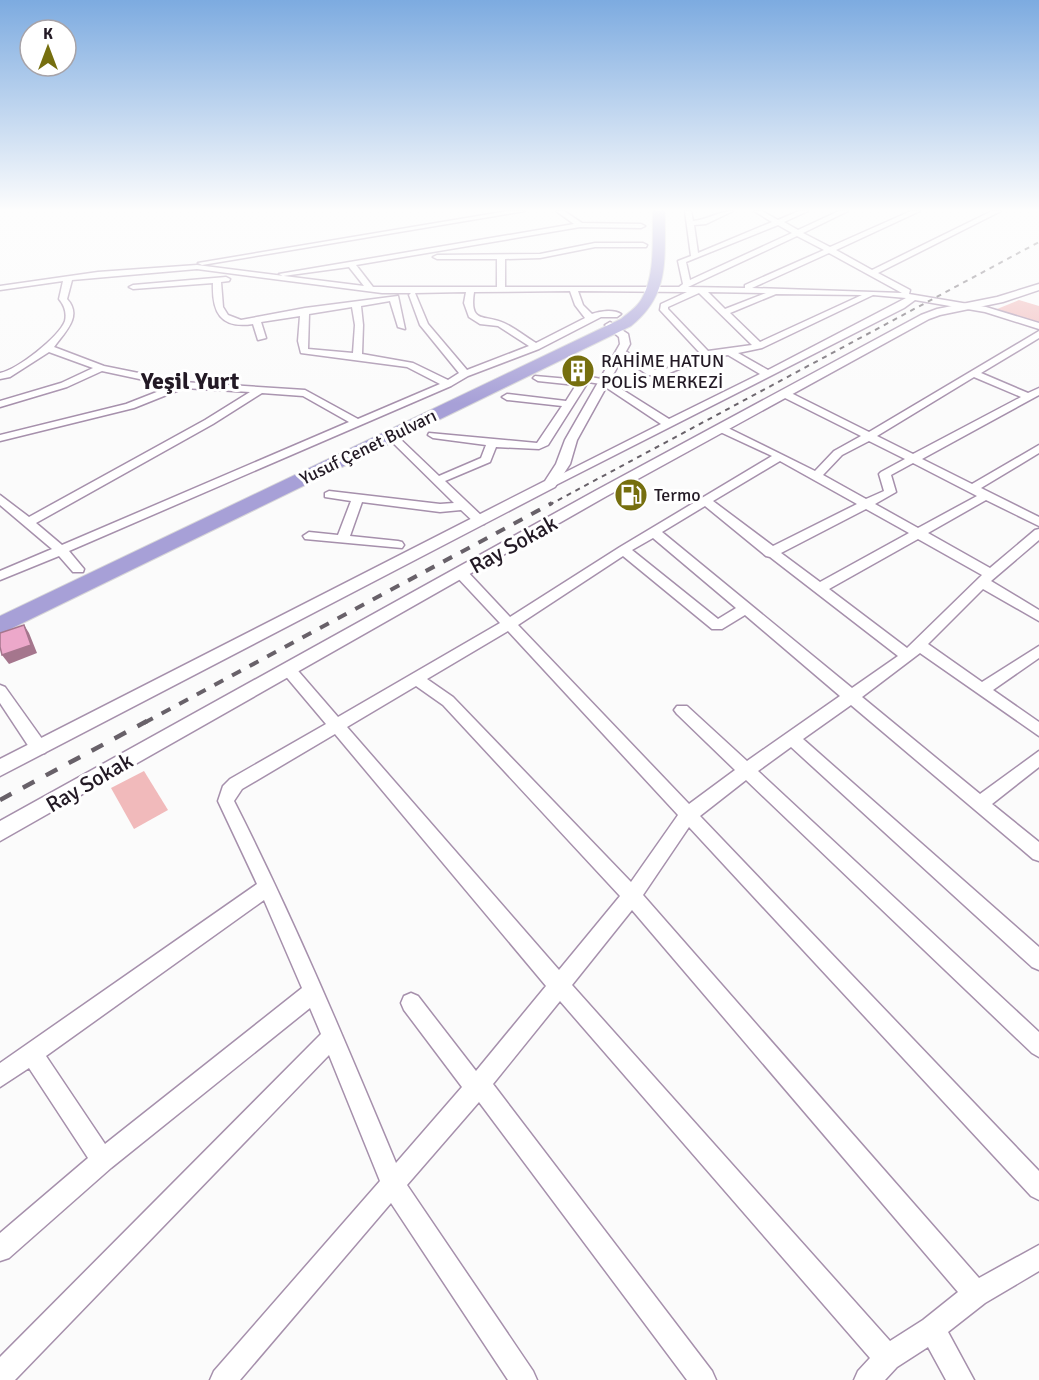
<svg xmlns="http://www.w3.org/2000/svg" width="1039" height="1380" font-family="Signika,sans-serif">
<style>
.green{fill:#f1babb}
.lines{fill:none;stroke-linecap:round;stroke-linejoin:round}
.minor-casing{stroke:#a690ac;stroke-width:3}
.tertiary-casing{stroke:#a690ac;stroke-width:3}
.trunk-casing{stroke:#d7d6d8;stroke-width:2}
.minor{fill:#fff;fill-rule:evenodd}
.tertiary{fill:#fff;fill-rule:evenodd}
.trunk{fill:#a7a0d7;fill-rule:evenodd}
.rail-far2{stroke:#686169;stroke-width:2;stroke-dasharray:5 5;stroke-linecap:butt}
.rail-far1{stroke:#686169;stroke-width:4;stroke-dasharray:10 10;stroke-linecap:butt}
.rail{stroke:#686169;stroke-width:4.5;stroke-dasharray:13 13;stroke-linecap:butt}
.shaded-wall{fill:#a5768d}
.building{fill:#eca8ca;stroke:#a5768d;stroke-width:1.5}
.labels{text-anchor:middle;stroke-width:6;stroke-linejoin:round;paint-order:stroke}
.far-poi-label{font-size:18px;fill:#231a25;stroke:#fff;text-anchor:start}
.far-street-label{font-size:18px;fill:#231a25;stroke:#fff}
.street-label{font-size:22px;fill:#231a25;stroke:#fff}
.far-district-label{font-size:24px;font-weight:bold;fill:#231a25;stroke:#fff}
</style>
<rect width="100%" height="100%" fill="#fbfbfb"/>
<g class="green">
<polygon points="1019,300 1039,306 1039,324 997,309"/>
<polygon points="144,771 168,810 134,829 111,788"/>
</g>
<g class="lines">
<defs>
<g id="minor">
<polygon points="508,211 525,211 202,265 198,263"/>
<path d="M556,211h8l18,12 59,1 4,2 -4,2 -61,-1 -224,38 17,22h124v-28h-60l-4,-2 4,-2 103,-1 55,-11h48l4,2 -1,2h-51l-55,11 -35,1v28h174l4,-3 -5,-23 13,-5 -6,-45h6l2,10c14,-1 26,-10 40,-10l-27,13 -12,1 4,28 74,-31 -18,-11h8l16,9 21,-9h9l-24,11 14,8 41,-19h9l-45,22 27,14 81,-36h9l-84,39 36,20 120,-59h9l-123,62 32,17 -1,4 77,13 53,16v6l-54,-17 -70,-12 -11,8 -350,178h-8v-4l115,-58 -60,-40 -13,-2 -40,63 -9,4 -43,-2 -6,15 -45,19 39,37v6h-8l-15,-14 -21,2 -78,-10 -12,34 48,5 4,1 2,3 -2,3 -97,-9 -2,-3 6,-4 29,3 13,-34 -26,-4v-4l4,-2 111,13 14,-1 -68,-67 1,-2h8l44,42 42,-18 5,-13 -53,-7 -5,-3 1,-2 108,10 25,-37 -55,-6 -5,-3 5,-3 59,7 10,-16 -38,-4 -5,-3 2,-2 45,4 5,-4 22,4 62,39 91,-45 -32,-19 -20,2 -46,19 -14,-1 -31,-21v-4c16,-2 25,22 42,20 13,-1 29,-12 41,-17l-40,-43 1,-6 26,-12 -109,-1 5,14 9,9c8,-3 22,-5 29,0l-4,3h-16l-62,32 -71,27 -17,10 -382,165 15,18 -1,3h-10l-14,-16 -59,24v-9l52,-22 -52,-44v-10l29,22 176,-97 45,-28 -66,-4 -50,20 -134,33v-6l126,-31 46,-18 -70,-15 -35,16 -67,20v-6l61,-18 32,-15 -44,-16 -39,25 -10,2v-6c17,-3 59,-36 65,-52 2,-9 -1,-16 -6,-22l4,-18 -63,9v-4l98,-14 99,-7 167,21 -15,-19 -66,9 -4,-2 295,-50zM778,225l14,8 -102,47 -4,-18zM797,236l27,14 -79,35v3l-57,-1zM829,253l73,40 -150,-5zM197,269l185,24h29l-2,2 11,30 39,48 -11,7 -35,-17 -51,-9 1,-29 -2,-19 29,-5 8,26 7,2 -7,-33 -93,12 -64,12 -13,-5 -5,-8 -2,-25 8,-1 1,-2 -4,-2 -93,8 -4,2 4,2 80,-6c-1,29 7,46 40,41l5,16 8,-2 -5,-16 39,-6 -2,25 3,12 106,14 33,17 -82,35 -53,-29 -122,-8 -79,-16 -50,-19c11,-15 29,-31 13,-48l5,-19zM570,291l5,14 10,13 -49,25c-10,-6 -21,-15 -32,-20 -19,-9 -35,2 -30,-31zM466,292l-2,11 5,14 11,7 18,2 31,20 -62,24 -39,-46 -13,-31zM708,292l58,1 -41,16zM699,293l53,52 -44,6 -40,-42v-2zM776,294l86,1 -102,47 -30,-29zM873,295l33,3 -138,72 -30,-17 24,-5zM352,307l3,18 -2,28 -45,-4 1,-35zM262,393l41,3 46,26 -287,123 -26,-22 177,-99z"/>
<path d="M1039,331v7l-58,35 47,20 11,-5v7l-117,64 50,25 67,-39v8l-58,35 58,29v9l-53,-26 -58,33 62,35 45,-38 4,-1v11l-48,41 48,29v11l-56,-32 -55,55 54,38 57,-36v12l-46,32 46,32v14l-119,-83 -58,44 118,97 59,-43v16l-47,37 47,38v19l-6,-2 -182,-154 -48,34 236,208v23l-7,-3 -241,-220 -33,24 281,261v25l-7,-4 -286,-273 -46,36 339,355v29l-8,-4 -342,-369 -46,68 336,383 60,-33v26l-54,32 -37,29 26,48h-28l-18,-33 -31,20 -12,13h-31l4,-9 12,-13 -310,-357 -67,83 219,287 4,9h-29l-208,-278 -72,83 126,186 4,9h-29l-117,-177 -151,177h-30l4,-9 166,-190 -51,-126 -314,325h-15v-23l321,-323 -11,-26 -199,160 -102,90 -9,3v-28l88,-75 -59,-90 -29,19v-24l257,-179 -39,-83 5,-15 7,-7 96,-55 -43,-51 -2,-4 2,-4h10l45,52 162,-94 -44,-47 -2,-3 2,-3h10l44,47 110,-70 152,-91 -54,-25v-4h8l89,44 19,-20 27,-15 -80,-40v-4h8l80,40zM974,377l47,20 -108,57 -36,-18zM869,441l36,18 -24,13 -2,2 5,17 -18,8 -43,-24 19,-20zM780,461l77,43 -84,42 -60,-45zM913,463l64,33 -59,32 -43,-24 21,-12 -5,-17zM705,506l61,50 4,1 128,99 -46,32 -190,-156zM866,509l43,24 -89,49 -39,-29zM653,538l83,70 -18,11 -86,-69zM918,539l64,36 -75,73 -78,-59zM623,556l89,73h10l23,-14 95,81 -93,65 -60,-55h-10l-3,4 3,4 58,56 -46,34 -171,-179zM508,631l170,184 -47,67 -178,-185 -26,-18zM416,686l27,19 177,191 -61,74 -212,-243zM335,734l211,252 -70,85 -58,-75 -7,-3 -7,3 -3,7 3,7 58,77 -66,76c-51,-122 -102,-244 -162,-362l8,-12zM264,900l38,88 -197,156 -59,-88zM632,910l326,382 -35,28 -33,21 -318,-356z"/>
<polygon points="0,685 5,687 45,743 47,748 45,753 39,754 33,753 0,703"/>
</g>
<g id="tertiary">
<polygon points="1039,284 1039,290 1003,302 940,315 929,319 605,497 0,841 0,821 595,491 921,315 937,309 997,297"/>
<polygon points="610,322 628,334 630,344 577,440 570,464 555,487 0,776 0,759 545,481 556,464 565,440 620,344 619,337 605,325"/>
</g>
<path id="trunk" d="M653,211h12c-1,47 6,83 -34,115l-631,308v-18l621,-297c7,-6 15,-11 20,-19 15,-24 11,-62 12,-89z"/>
</defs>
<use href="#minor" class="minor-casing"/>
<use href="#tertiary" class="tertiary-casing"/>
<use href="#trunk" class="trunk-casing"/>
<use href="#minor" class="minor"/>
<use href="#tertiary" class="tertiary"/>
<use href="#trunk" class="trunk"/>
<polyline class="rail-far2" points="549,505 1039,242"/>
<polyline class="rail-far1" points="144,723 552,503"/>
<polyline class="rail" points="0,800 147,721"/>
</g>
<polygon class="shaded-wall" points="24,625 29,633 37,653 9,664 2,655"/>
<polygon class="building" points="24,625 31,645 2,655 0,647 0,633"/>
<linearGradient id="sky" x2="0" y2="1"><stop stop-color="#7dabe0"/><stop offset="0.52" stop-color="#fdfdfd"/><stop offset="1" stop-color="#fdfdfd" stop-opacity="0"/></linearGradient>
<rect width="1039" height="404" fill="url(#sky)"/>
<defs>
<symbol id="building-disc" viewBox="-11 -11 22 22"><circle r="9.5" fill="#766f0f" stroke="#fff"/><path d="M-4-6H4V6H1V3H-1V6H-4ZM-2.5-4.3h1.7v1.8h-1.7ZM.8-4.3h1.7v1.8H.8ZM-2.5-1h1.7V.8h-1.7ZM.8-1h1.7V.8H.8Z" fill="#fff"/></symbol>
<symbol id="fuel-disc" viewBox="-11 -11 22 22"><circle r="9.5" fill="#766f0f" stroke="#fff"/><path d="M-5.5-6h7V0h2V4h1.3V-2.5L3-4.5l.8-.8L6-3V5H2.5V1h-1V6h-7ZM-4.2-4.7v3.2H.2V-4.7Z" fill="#fff"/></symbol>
</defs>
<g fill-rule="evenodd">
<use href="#building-disc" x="559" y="352" width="38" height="38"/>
<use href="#fuel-disc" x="612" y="476" width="38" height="38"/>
</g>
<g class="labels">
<g class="far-poi-label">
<text x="601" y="367">RAHİME HATUN<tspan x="601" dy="21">POLİS MERKEZİ</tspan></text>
<text x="654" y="501">Termo</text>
</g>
<g class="far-street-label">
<text transform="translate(368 447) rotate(-26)" y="6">Yusuf Çenet Bulvarı</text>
</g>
<g class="street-label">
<text transform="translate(513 544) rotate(-29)" y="8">Ray Sokak</text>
<text transform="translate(89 782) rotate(-30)" y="8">Ray Sokak</text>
</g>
<g class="far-district-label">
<text x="190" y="389">Yeşil Yurt</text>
</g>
</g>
<g transform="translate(48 48)"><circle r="28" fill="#ffffff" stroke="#a7a3a8" stroke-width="1.5"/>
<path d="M0-4.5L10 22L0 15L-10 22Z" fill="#766f0f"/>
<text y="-9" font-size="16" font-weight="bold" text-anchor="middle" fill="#231a25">K</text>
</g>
</svg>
